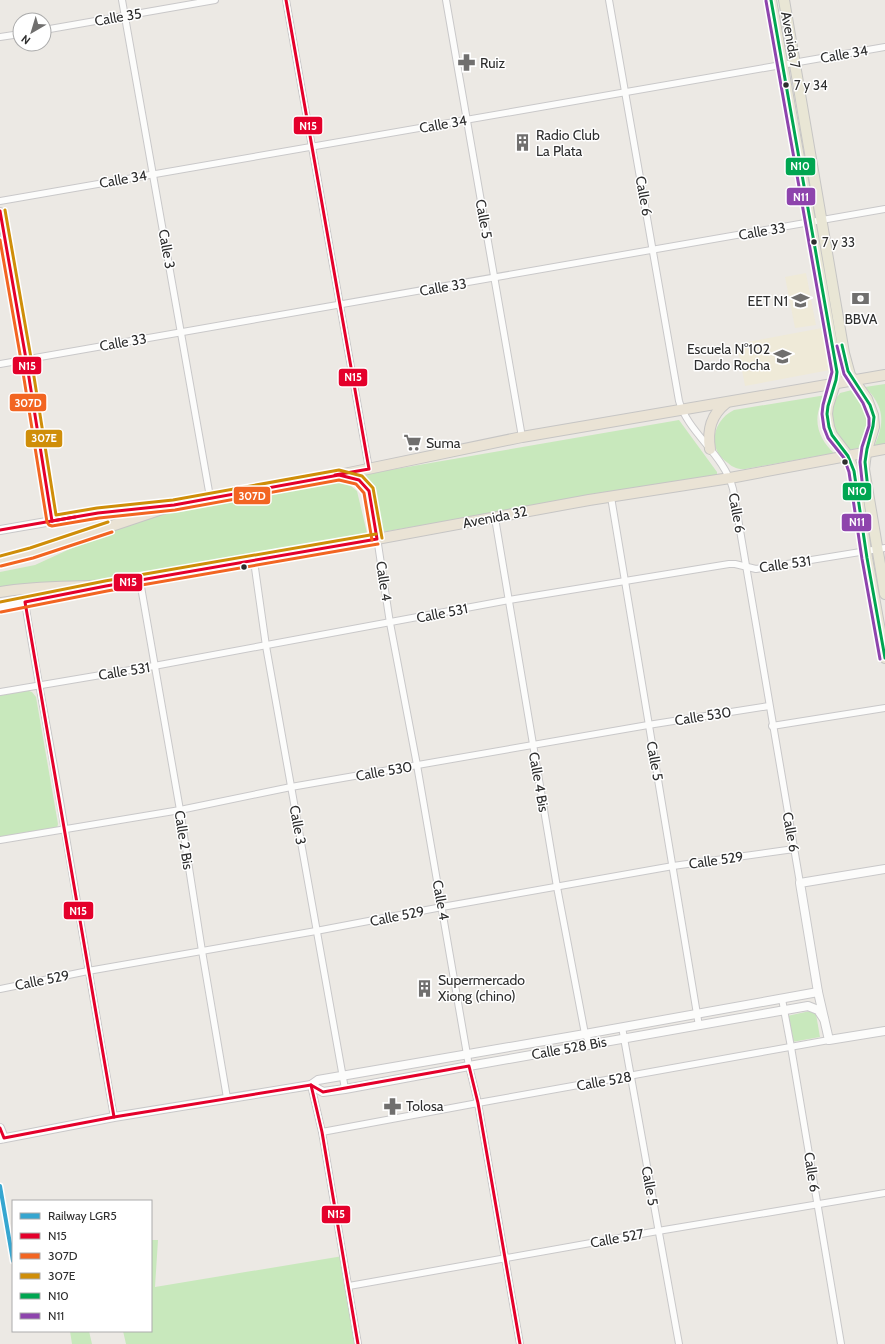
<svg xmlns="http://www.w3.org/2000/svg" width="885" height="1344" font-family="Cabin,sans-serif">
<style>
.education{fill:#efead8}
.green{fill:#c8e8bc}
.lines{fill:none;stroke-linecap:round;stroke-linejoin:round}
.minor-casing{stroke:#c9c8c9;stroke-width:8}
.tertiary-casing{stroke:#c9c8c9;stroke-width:10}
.primary-casing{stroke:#c6c5c4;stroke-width:12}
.trunk-casing{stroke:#c6c5c4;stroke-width:12}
.minor{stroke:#fcfcfb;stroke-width:6}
.tertiary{stroke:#fcfcfb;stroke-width:8}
.primary{stroke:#e9e6d5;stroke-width:10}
.trunk{stroke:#eae3d5;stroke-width:10}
.bus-1-casing{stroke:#fff;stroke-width:6}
.bus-2-casing{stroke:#fff;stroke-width:6}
.bus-3-casing{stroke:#fff;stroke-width:6}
.bus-4-casing{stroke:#fff;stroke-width:6}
.bus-5-casing{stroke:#fff;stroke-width:6}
.bus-1{stroke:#e4002b;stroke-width:3}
.bus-2{stroke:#f26522;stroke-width:3}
.bus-3{stroke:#cf8e09;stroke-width:3}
.bus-4{stroke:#00a651;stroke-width:3}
.bus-5{stroke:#8e44ad;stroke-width:3}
.rail-1-casing{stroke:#fff;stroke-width:7}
.rail-1{stroke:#36a6d0;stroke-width:4}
.bus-dot{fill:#2e2e2e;stroke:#fff;stroke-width:1.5}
.labels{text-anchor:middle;stroke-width:3;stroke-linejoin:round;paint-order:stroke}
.bus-label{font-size:13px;fill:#2e2e2e;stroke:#fff;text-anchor:start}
.street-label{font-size:14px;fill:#2e2e2e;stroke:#fff}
.poi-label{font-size:14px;fill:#2e2e2e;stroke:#fff;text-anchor:start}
.line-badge{stroke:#fff;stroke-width:1.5}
.badge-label{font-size:11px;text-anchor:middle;font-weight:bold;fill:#fff}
</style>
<rect width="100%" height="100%" fill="#ece9e4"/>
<g class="education">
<polygon points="806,273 816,325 795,328 785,277"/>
<polygon points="822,328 830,370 745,386 737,344"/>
</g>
<g class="green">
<path d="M885,384v61l-11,2c11,-24 11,-40 -9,-60z"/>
<path d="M852,390l11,7 7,17 1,18 -9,15 -13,3c-13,-11 -19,-30 -16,-46 1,-4 5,-8 7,-11z"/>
<path d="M826,395c-2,5 -7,12 -8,18 -3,16 5,30 16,40l-89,16c-3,0 -7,0 -9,-1 -3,-1 -6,-3 -8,-5 -22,-14 -15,-43 6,-53z"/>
<polygon points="679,420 717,472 717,475 382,532 374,489 361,475"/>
<polygon points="345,481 357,491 367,533 118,580 30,583 0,588 0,572 35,565 133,520"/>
<polygon points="26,690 32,692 36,697 58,824 57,828 0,837 0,695"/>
<polygon points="810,1011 816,1014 820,1037 792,1042 787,1016"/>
<polygon points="151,1240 158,1240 155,1287 343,1256 358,1344 126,1344 123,1331 151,1331"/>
<polygon points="70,1331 89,1331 92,1344 72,1344"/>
</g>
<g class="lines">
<defs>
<g id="minor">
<polyline points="122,0 210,497"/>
<polyline points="286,0 369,469"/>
<polyline points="446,0 522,437"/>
<path d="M609,0l70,401c9,32 45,53 54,88l67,394"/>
<polyline points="44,30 215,0"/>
<polyline points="0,37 20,34"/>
<polyline points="0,201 885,47"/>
<polyline points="0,211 26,359 52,521"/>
<polyline points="0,364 885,209"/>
<path d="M344,476c14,3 23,8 27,22l19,125 27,142 52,301 9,37 42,241"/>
<polyline points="611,497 699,1026"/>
<polyline points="495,518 557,887 585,1034 591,1044"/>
<polyline points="254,561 266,646 345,1089"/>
<polyline points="140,581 180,810 202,951 227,1098"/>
<path d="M25,602c12,77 28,153 40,229 16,96 32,191 49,286"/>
<polyline points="0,692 154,666 509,600 729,564 735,564 756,569 885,548"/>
<polyline points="772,726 885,708"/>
<polyline points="0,840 180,810 291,787 648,725 769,706"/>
<polyline points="0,989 88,971 316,931 442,907 673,866 794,849"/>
<polyline points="782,999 791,1047 841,1344"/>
<polyline points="622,1027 679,1344"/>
<polyline points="311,1085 322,1132 358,1344"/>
<polyline points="322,1132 478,1103 829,1040"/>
<polyline points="349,1286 658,1231 885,1193"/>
</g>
<g id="tertiary">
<polyline points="0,530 98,513 162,506"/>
<polyline points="0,607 87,589"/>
<polyline points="885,869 800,883 818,992 829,1040 885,1031"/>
<polyline points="311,1085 323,1092 345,1089 469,1066 808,1006 818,1010 824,1019"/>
<polyline points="0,1128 4,1138"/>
<polyline points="0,1139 114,1117 311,1085 318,1080 585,1034 818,992"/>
</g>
<g id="primary">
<polyline points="771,0 837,372 836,380 828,406 827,414 829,427 832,435 848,456 854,471 867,558 885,658"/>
<polyline points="784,0 844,353 850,375 867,399 873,415 874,427 866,453 864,469 885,594"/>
</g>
<g id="trunk">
<path d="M710,449c-3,-19 1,-34 16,-46"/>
<polyline points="0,561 31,553 174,505 225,495 339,475 522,437 885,375"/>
<path d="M0,592c41,-7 83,-4 124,-8l231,-41 234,-43 141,-22 155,-29"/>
</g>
</defs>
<use href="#minor" class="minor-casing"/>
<use href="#tertiary" class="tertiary-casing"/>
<use href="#primary" class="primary-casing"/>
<use href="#trunk" class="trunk-casing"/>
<use href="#minor" class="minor"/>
<use href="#tertiary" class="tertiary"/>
<use href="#primary" class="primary"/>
<use href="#trunk" class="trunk"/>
<defs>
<g id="bus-1">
<polyline points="286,0 369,469 335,475"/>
<polyline points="0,211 26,359 52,521"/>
<polyline points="52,521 98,513 174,505 339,475 359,480 369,491 377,539 106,586 25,602 114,1117"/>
<polyline points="0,530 75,517"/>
<polyline points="311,1085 322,1132 358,1344"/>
<polyline points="0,1128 4,1138 114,1117 311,1085 323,1092 469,1066 478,1103 520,1344"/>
</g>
<g id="bus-2">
<polyline points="0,240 21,360 47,522 49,525 52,526 99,518 175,510 339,480 356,484 364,493 372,540"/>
<polyline points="1,566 33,558 112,532"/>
<polyline points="1,612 107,591 378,544"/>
</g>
<g id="bus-3">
<polyline points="5,210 31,358 56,515 97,508 173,500 339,470 362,476 373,488 382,538"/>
<polyline points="0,556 30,548 108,522"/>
<polyline points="0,602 105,581 376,534"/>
</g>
<g id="bus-4">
<polyline points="771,0 837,372 836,380 828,406 827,414 829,427 832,435 848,456 854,471 867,558 885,658"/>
<polyline points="842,345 848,371 870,405 874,417 873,426 867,449 865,462 868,489"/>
</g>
<g id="bus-5">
<polyline points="766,1 832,372 823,405 822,414 824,428 828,438 844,458 849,472 862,559 880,659"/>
<polyline points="837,346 844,374 863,403 869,418 869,426 862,447 860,462 863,490"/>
</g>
</defs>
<use href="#bus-1" class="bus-1-casing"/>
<use href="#bus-2" class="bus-2-casing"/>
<use href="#bus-3" class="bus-3-casing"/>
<use href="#bus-4" class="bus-4-casing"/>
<use href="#bus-5" class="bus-5-casing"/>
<use href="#bus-1" class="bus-1"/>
<use href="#bus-2" class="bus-2"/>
<use href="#bus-3" class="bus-3"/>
<use href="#bus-4" class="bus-4"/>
<use href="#bus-5" class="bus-5"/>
<defs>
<polyline id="rail-1" points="0,1186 13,1261"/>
</defs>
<use href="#rail-1" class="rail-1-casing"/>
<use href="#rail-1" class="rail-1"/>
</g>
<defs>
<symbol id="pharmacy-bare" viewBox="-9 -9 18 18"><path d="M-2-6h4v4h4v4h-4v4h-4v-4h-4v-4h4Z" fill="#706f6e" stroke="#fff" stroke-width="2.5" paint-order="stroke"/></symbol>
<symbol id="building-bare" viewBox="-9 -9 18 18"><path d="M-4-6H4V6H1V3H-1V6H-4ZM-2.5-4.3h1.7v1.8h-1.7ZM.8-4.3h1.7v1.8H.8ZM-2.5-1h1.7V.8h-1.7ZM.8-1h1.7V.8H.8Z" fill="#706f6e" stroke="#fff" stroke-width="2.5" paint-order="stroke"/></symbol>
<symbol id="bank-bare" viewBox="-9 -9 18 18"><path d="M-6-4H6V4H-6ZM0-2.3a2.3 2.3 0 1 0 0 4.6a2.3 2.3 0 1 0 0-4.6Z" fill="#706f6e" stroke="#fff" stroke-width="2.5" paint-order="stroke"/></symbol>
<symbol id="school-bare" viewBox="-9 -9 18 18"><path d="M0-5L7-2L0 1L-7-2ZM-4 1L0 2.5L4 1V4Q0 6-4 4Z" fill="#706f6e" stroke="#fff" stroke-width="2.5" paint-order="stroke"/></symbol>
<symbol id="supermarket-bare" viewBox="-9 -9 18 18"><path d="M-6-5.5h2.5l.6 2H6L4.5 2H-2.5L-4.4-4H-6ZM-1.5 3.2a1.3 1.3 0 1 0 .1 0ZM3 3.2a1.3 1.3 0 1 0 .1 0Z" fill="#706f6e" stroke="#fff" stroke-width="2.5" paint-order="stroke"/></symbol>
</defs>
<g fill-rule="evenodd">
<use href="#pharmacy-bare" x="454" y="50" width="25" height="25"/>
<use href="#building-bare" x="510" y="130" width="25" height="25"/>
<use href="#bank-bare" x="848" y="286" width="25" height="25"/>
<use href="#school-bare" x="788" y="288" width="25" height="25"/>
<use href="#school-bare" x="770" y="344" width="25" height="25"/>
<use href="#supermarket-bare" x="400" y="430" width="25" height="25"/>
<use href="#building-bare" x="412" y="976" width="25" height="25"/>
<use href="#pharmacy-bare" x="380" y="1094" width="25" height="25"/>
</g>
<g class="bus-dot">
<circle cx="786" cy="85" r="3.5"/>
<circle cx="814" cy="242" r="3.5"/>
<circle cx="845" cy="462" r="3.5"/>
<circle cx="244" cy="567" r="3.5"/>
</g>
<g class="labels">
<g class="bus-label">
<text x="794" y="90">7 y 34</text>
<text x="822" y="247">7 y 33</text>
</g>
<g class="street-label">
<text transform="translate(118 17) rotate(-10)" y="5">Calle 35</text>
<text transform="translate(791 40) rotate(80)" y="5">Avenida 7</text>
<text transform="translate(844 54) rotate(-10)" y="5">Calle 34</text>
<text transform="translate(443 124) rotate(-10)" y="5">Calle 34</text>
<text transform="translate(123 179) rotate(-10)" y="5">Calle 34</text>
<text transform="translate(644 196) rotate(80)" y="5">Calle 6</text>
<text transform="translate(484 219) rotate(80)" y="5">Calle 5</text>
<text transform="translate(762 231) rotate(-10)" y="5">Calle 33</text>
<text transform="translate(167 249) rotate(80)" y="5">Calle 3</text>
<text transform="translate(443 287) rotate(-10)" y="5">Calle 33</text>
<text transform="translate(123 342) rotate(-10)" y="5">Calle 33</text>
<text transform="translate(737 513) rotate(80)" y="5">Calle 6</text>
<text transform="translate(495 517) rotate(-11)" y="5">Avenida 32</text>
<text transform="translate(785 564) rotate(-8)" y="5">Calle 531</text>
<text transform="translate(384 581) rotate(81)" y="5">Calle 4</text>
<text transform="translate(442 613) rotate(-11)" y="5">Calle 531</text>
<text transform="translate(124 671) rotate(-9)" y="5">Calle 531</text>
<text transform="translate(703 716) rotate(-9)" y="5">Calle 530</text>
<text transform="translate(655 761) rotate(80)" y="5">Calle 5</text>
<text transform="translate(384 771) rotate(-10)" y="5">Calle 530</text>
<text transform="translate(539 782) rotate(80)" y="5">Calle 4 Bis</text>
<text transform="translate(298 825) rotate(80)" y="5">Calle 3</text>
<text transform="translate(791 832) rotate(80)" y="5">Calle 6</text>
<text transform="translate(184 840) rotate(81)" y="5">Calle 2 Bis</text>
<text transform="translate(716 860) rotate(-8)" y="5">Calle 529</text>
<text transform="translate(441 900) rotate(80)" y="5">Calle 4</text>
<text transform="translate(397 916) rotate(-11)" y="5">Calle 529</text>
<text transform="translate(42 980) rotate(-11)" y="5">Calle 529</text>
<text transform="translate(569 1048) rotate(-10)" y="5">Calle 528 Bis</text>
<text transform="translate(604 1081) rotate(-10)" y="5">Calle 528</text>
<text transform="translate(812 1172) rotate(81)" y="5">Calle 6</text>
<text transform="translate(650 1186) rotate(80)" y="5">Calle 5</text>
<text transform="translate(617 1238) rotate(-10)" y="5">Calle 527</text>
</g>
<g class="poi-label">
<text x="480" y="68">Ruiz</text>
<text x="536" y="140">Radio Club<tspan x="536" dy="16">La Plata</tspan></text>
<text x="788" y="306" text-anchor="end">EET N1</text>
<text x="861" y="324" text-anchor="middle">BBVA</text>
<text x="770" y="354" text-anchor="end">Escuela N°102<tspan x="770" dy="16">Dardo Rocha</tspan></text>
<text x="426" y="448">Suma</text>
<text x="438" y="985">Supermercado<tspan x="438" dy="16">Xiong (chino)</tspan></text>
<text x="406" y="1111">Tolosa</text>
</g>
</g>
<g class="line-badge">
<rect x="293" y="116" width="30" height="19" rx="4" fill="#e4002b"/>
<rect x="785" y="157" width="31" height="19" rx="4" fill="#00a651"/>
<rect x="786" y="187" width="30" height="19" rx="4" fill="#8e44ad"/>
<rect x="12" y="356" width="30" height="19" rx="4" fill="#e4002b"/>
<rect x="338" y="368" width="30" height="19" rx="4" fill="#e4002b"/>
<rect x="9" y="393" width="38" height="19" rx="4" fill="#f26522"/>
<rect x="25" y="429" width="38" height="19" rx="4" fill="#cf8e09"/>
<rect x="842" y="482" width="30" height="19" rx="4" fill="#00a651"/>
<rect x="233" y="486" width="38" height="19" rx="4" fill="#f26522"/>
<rect x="841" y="513" width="31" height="19" rx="4" fill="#8e44ad"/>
<rect x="113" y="573" width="30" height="19" rx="4" fill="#e4002b"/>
<rect x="63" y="901" width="31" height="19" rx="4" fill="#e4002b"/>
<rect x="321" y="1205" width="30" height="19" rx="4" fill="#e4002b"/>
</g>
<g class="badge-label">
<text x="308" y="130">N15</text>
<text x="800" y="170">N10</text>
<text x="801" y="201">N11</text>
<text x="27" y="370">N15</text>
<text x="353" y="381">N15</text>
<text x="28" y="407">307D</text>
<text x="44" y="442">307E</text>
<text x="857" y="495">N10</text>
<text x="252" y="500">307D</text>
<text x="857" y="526">N11</text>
<text x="128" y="586">N15</text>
<text x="78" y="915">N15</text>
<text x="336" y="1218">N15</text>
</g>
<rect x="12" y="1200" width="140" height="132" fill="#ffffff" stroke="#ababab"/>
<rect x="20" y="1213" width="20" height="6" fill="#36a6d0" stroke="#ababab"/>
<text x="48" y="1220" font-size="12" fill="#2e2e2e">Railway LGR5</text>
<rect x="20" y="1233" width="20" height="6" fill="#e4002b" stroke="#ababab"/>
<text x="48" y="1240" font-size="12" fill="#2e2e2e">N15</text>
<rect x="20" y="1253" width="20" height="6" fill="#f26522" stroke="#ababab"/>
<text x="48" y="1260" font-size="12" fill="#2e2e2e">307D</text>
<rect x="20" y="1273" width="20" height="6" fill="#cf8e09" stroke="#ababab"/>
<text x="48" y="1280" font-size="12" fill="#2e2e2e">307E</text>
<rect x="20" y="1293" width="20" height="6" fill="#00a651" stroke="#ababab"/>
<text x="48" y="1300" font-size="12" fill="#2e2e2e">N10</text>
<rect x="20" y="1313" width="20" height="6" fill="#8e44ad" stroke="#ababab"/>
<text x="48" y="1320" font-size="12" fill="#2e2e2e">N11</text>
<g transform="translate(32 32) rotate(218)"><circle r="19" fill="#ffffff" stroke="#ababab"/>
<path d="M0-3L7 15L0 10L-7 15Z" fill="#706f6e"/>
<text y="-6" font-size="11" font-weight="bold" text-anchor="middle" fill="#2e2e2e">N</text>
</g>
</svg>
